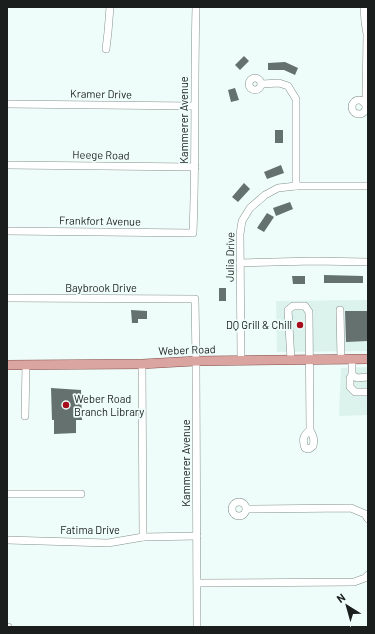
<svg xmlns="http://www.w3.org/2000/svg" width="375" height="634" font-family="Barlow,sans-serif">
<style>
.built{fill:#dcf3ed}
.building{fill:#65716e}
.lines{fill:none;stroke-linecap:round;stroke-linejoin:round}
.minor-casing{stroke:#84918d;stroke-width:8}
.major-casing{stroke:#874f4b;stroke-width:10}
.minor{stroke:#fff;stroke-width:7}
.major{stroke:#daa5a1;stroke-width:9}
.poi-dot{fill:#a60d1d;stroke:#eefdf9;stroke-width:1.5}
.labels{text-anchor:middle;stroke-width:3.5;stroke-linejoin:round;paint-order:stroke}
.street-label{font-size:11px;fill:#1a1f1e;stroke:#eefdf9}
.poi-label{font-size:11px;fill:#1a1f1e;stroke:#eefdf9;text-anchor:end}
</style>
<rect width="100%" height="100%" fill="#eefdf9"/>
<g class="built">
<polygon points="368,300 368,351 277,352 276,301"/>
<polygon points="368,367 368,415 339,416 341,368"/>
</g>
<g class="building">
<polygon points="244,56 249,61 240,70 235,65"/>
<polygon points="285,62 298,68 295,75 284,70 268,70 268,63"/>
<polygon points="235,88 239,100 231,102 228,90"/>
<rect x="275" y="130" width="8" height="13"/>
<polygon points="281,165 284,173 267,179 264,172"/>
<polygon points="244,183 250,189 238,202 232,197"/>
<polygon points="290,202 293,209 276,216 273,208"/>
<polygon points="267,213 274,217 264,232 257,228"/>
<polygon points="324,275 363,276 363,283 324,283"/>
<polygon points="292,276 305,276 305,284 293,284"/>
<rect x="219" y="288" width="7" height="13"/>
<polygon points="131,310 147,311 147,319 138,319 138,323 132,323"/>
<polygon points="345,311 368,311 368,341 346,342"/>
<polygon points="51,388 81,390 82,420 76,420 76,433 54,434 54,420 52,420"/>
</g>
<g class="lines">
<defs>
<g id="minor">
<polyline points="106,49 108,32 110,7"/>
<circle cx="255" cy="84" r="6"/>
<polyline points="262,84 279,83 288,86 296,99 296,186"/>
<circle cx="359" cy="107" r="7"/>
<polyline points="363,102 366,99 367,34 365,22 364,7"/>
<polyline points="7,104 194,106"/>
<polyline points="7,165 195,167"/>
<path d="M7,231l186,2c3,-75 1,-151 3,-226"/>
<polyline points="240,263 314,261 368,262"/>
<polyline points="7,298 195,299 196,361 197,627"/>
<polyline points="340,310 341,359"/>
<polyline points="352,359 352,375 350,378 350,387 355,392 368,392"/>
<polyline points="241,360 240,234 242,221 250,208 265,195 278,188 296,186 368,186"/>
<path d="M291,360l-3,-50 5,-4h12l4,6 1,118c-7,6 -8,9 -5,18l4,1 4,-3c2,-7 0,-10 -3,-16"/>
<polyline points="142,364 143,537"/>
<polyline points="352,375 357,378 368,377"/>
<polyline points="25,416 26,365"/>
<polyline points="7,494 81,494"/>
<circle cx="239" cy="509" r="7"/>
<polyline points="247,509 351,508 365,514 368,519"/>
<polyline points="7,540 108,543 143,537 197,536"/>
<polyline points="198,583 354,582 365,578 368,575"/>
<polyline points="7,627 8,627"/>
</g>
<polyline id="major" points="7,365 142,364 196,361 368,359"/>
</defs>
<use href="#minor" class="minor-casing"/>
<use href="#major" class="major-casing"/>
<use href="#minor" class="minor"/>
<use href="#major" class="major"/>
</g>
<g class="poi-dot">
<circle cx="300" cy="325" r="4"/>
<circle cx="66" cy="405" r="4"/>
</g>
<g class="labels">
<g class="street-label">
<text transform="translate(101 94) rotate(1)" y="4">Kramer Drive</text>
<text transform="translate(184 120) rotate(-90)" y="4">Kammerer Avenue</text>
<text transform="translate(101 155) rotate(1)" y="4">Heege Road</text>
<text transform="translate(100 221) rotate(1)" y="4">Frankfort Avenue</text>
<text transform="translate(230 257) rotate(-89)" y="4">Julia Drive</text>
<text x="101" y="292">Baybrook Drive</text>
<text transform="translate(187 350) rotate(-2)" y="4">Weber Road</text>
<text transform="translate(186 463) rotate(-90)" y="4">Kammerer Avenue</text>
<text x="90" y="534">Fatima Drive</text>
</g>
<g class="poi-label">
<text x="292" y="329">DQ Grill &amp; Chill</text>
<text x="74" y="403" text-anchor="start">Weber Road<tspan x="74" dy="13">Branch Library</tspan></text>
</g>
</g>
<rect width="375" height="634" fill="none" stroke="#1a1f1e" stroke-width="16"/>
<g transform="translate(347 606) rotate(323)" stroke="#eefdf9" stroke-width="3" paint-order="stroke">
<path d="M0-3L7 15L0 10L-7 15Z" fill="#1a1f1e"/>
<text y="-6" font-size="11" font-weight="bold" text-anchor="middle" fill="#1a1f1e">N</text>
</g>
</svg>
